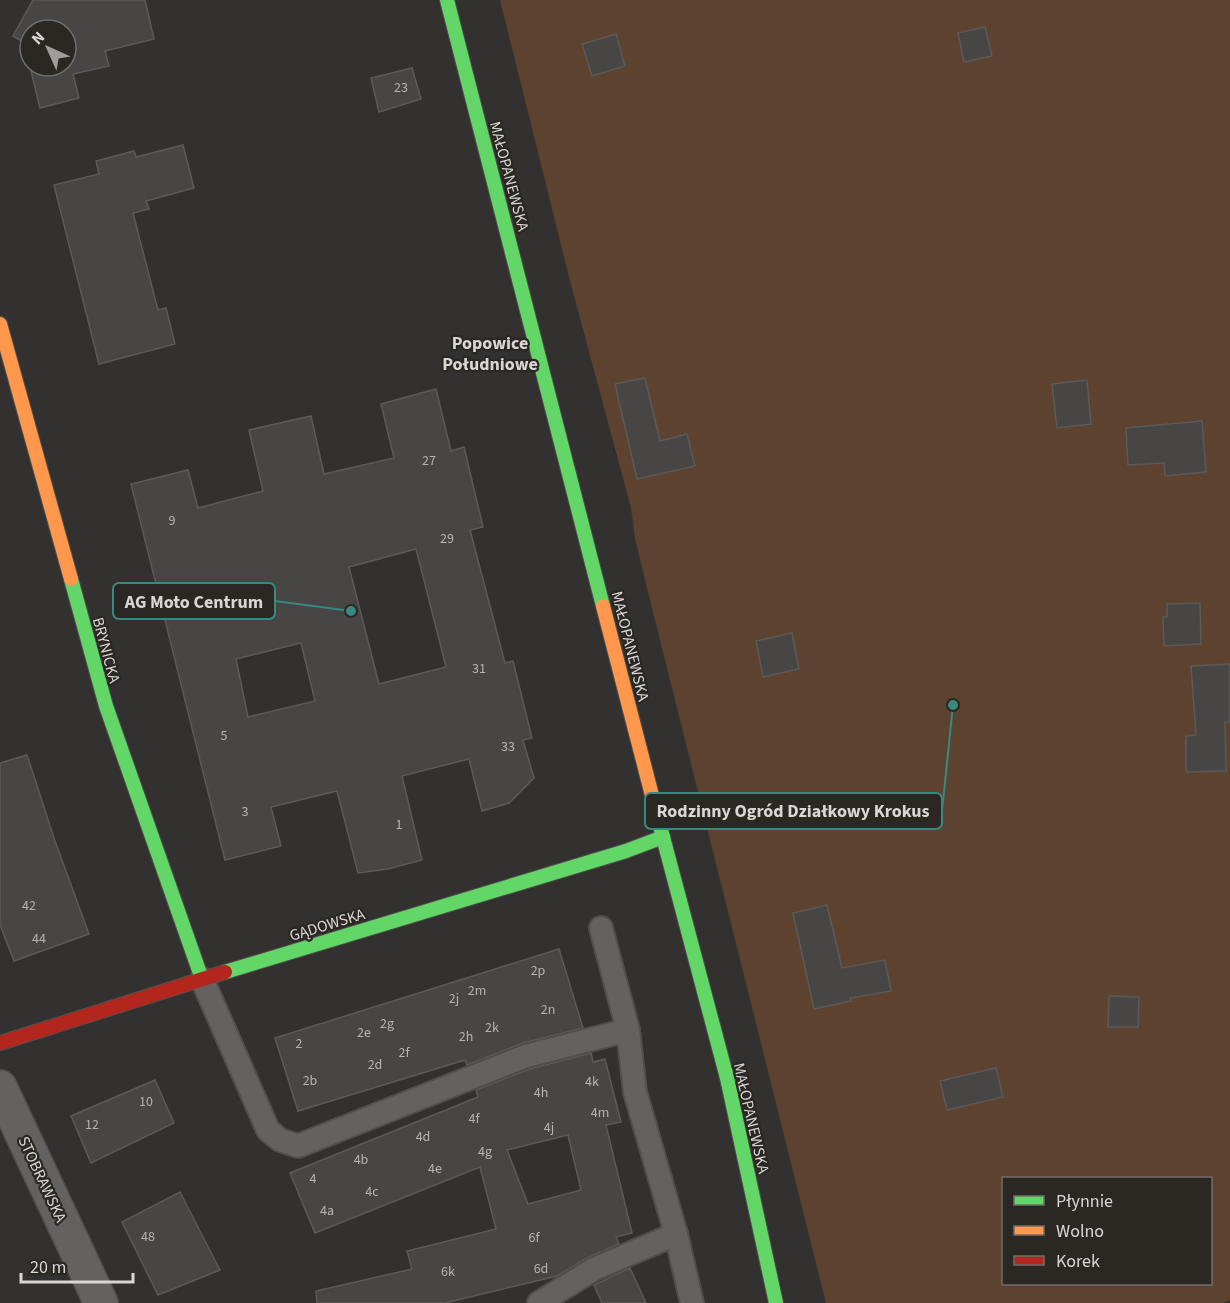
<svg xmlns="http://www.w3.org/2000/svg" width="1230" height="1303" font-family="'Source Sans 3',sans-serif">
<style>
.green{fill:#5c422f;fill-rule:evenodd}
.building{fill:#484644;stroke:#5c5a59;stroke-width:1.5;fill-rule:evenodd}
.lines{fill:none;stroke-linecap:round;stroke-linejoin:round}
.lane-casing{stroke:#504f4d;stroke-width:26}
.street-casing{stroke:#504f4d;stroke-width:36}
.fast-casing{stroke:#504f4d;stroke-width:16}
.slow-casing{stroke:#504f4d;stroke-width:16}
.jam-casing{stroke:#504f4d;stroke-width:16}
.lane{stroke:#646260;stroke-width:22}
.street{stroke:#646260;stroke-width:33}
.fast{stroke:#63d668;stroke-width:14}
.slow{stroke:#ff974d;stroke-width:14}
.jam{stroke:#b3261e;stroke-width:14}
.labels{text-anchor:middle;stroke-width:4.5;stroke-linejoin:round;paint-order:stroke}
.number-label{font-size:14px;fill:#b5b2b0}
.street-label{font-size:16px;fill:#d9d6d4;stroke:#2b2723}
.neighbourhood-label{font-size:18px;font-weight:bold;fill:#d9d6d4;stroke:#2b2723}
.leader{fill:none;stroke:#378982;stroke-width:2}
.callout-dot{fill:#378982;stroke:#2b2723;stroke-width:2}
.callout{fill:#2b2723;stroke:#378982;stroke-width:2}
.callout-label{font-size:18px;text-anchor:middle;font-weight:bold;fill:#d9d6d4}
</style>
<rect width="100%" height="100%" fill="#33312f"/>
<path class="green" d="M500,0h730v1300l-7,3h-397l-180,-719 -11,-46 -4,-30 -61,-227zM1004,1178h206v106h-206z"/>
<g class="building">
<path d="M33,0h112l9,39 -49,12 4,15 -36,8 6,24 -39,10 -10,-41 -7,-8 2,-16 -12,-7zM30,30h36v36h-36z"/>
<polygon points="985,27 992,56 964,62 958,33"/>
<polygon points="616,34 625,66 592,76 582,44"/>
<polygon points="412,68 421,99 379,112 371,78"/>
<polygon points="183,145 194,188 146,201 149,209 133,213 158,310 166,308 175,344 99,364 54,185 99,174 96,161 134,151 136,157"/>
<polygon points="645,378 660,441 687,434 695,466 637,479 615,384"/>
<polygon points="1087,380 1091,424 1057,428 1052,384"/>
<path d="M436,389l15,62 13,-4 19,80 -13,3 35,133 8,-2 19,77 -9,2 11,38 -25,25 -27,8 -13,-52 -67,17 20,84 -34,9 -30,4 -21,-82 -66,16 10,39 -56,14 -94,-376 57,-14 10,38 65,-17 -14,-61 62,-14 13,58 70,-16 -13,-54zM416,549l30,118 -67,17 -30,-117zM301,643l14,58 -67,16 -12,-58z"/>
<polygon points="1202,421 1206,472 1165,476 1164,463 1128,465 1126,428"/>
<polygon points="1200,603 1201,644 1164,646 1163,617 1167,617 1167,604"/>
<polygon points="792,633 799,669 763,677 756,641"/>
<polygon points="1230,664 1230,722 1225,722 1226,771 1186,772 1186,736 1196,735 1191,666"/>
<polygon points="27,755 55,841 89,934 14,961 0,925 0,763"/>
<polygon points="827,905 842,968 885,960 891,991 850,998 851,1001 814,1009 793,913"/>
<polygon points="559,949 583,1028 523,1043 467,1065 465,1060 298,1111 275,1038"/>
<polygon points="1109,996 1139,997 1138,1027 1108,1027"/>
<path d="M591,1053l2,9 12,-3 16,63 -15,3 26,108 -16,4 3,7 -32,14 -30,18 -112,27h-128l-1,-12 96,-22 -5,-18 89,-22 -16,-62 -165,66 -25,-60 188,-76 -2,-7 54,-21zM568,1135l13,55 -53,14 -21,-54z"/>
<polygon points="996,1068 1003,1097 947,1110 940,1081"/>
<polygon points="155,1080 174,1123 91,1163 71,1116"/>
<polygon points="180,1192 220,1270 158,1295 122,1222"/>
<polygon points="630,1268 646,1303 602,1303 594,1285"/>
</g>
<g class="lines">
<defs>
<g id="lane">
<polyline points="202,979 268,1130 280,1140 298,1146 526,1056 628,1030"/>
<polyline points="676,1234 692,1303"/>
<polyline points="539,1303 594,1269 676,1234 635,1092 628,1030 601,928"/>
</g>
<polyline id="street" points="0,1087 101,1303"/>
<g id="fast">
<polyline points="447,0 603,606"/>
<polyline points="71,579 106,706 202,979"/>
<polyline points="655,807 727,1078 776,1303"/>
<polyline points="225,972 626,851 663,837"/>
</g>
<g id="slow">
<polyline points="0,324 71,579"/>
<polyline points="603,606 655,807"/>
</g>
<polyline id="jam" points="0,1043 225,972"/>
</defs>
<use href="#lane" class="lane-casing"/>
<use href="#street" class="street-casing"/>
<use href="#fast" class="fast-casing"/>
<use href="#slow" class="slow-casing"/>
<use href="#jam" class="jam-casing"/>
<use href="#lane" class="lane"/>
<use href="#street" class="street"/>
<use href="#fast" class="fast"/>
<use href="#slow" class="slow"/>
<use href="#jam" class="jam"/>
</g>
<g class="labels">
<g class="number-label">
<text x="401" y="92">23</text>
<text x="429" y="465">27</text>
<text x="172" y="525">9</text>
<text x="447" y="543">29</text>
<text x="479" y="673">31</text>
<text x="224" y="740">5</text>
<text x="508" y="751">33</text>
<text x="245" y="816">3</text>
<text x="399" y="829">1</text>
<text x="29" y="910">42</text>
<text x="39" y="943">44</text>
<text x="538" y="975">2p</text>
<text x="477" y="995">2m</text>
<text x="454" y="1003">2j</text>
<text x="548" y="1014">2n</text>
<text x="387" y="1028">2g</text>
<text x="492" y="1032">2k</text>
<text x="364" y="1037">2e</text>
<text x="466" y="1041">2h</text>
<text x="299" y="1048">2</text>
<text x="404" y="1057">2f</text>
<text x="375" y="1069">2d</text>
<text x="310" y="1085">2b</text>
<text x="592" y="1086">4k</text>
<text x="541" y="1097">4h</text>
<text x="146" y="1106">10</text>
<text x="600" y="1117">4m</text>
<text x="474" y="1123">4f</text>
<text x="92" y="1129">12</text>
<text x="549" y="1132">4j</text>
<text x="423" y="1141">4d</text>
<text x="485" y="1156">4g</text>
<text x="361" y="1164">4b</text>
<text x="435" y="1173">4e</text>
<text x="313" y="1183">4</text>
<text x="372" y="1196">4c</text>
<text x="327" y="1215">4a</text>
<text x="148" y="1241">48</text>
<text x="534" y="1242">6f</text>
<text x="541" y="1273">6d</text>
<text x="448" y="1276">6k</text>
</g>
<g class="street-label">
<text transform="translate(510 176) rotate(75)" y="6">MAŁOPANEWSKA</text>
<text transform="translate(631 646) rotate(76)" y="6">MAŁOPANEWSKA</text>
<text transform="translate(107 650) rotate(75)" y="6">BRYNICKA</text>
<text transform="translate(327 924) rotate(-17)" y="6">GĄDOWSKA</text>
<text transform="translate(752 1118) rotate(77)" y="6">MAŁOPANEWSKA</text>
<text transform="translate(43 1179) rotate(65)" y="6">STOBRAWSKA</text>
</g>
<g class="neighbourhood-label">
<text x="490" y="349">Popowice<tspan x="490" dy="21">Południowe</tspan></text>
</g>
</g>
<path class="leader" d="M351 611L275 601M953 705L942 811"/>
<g class="callout-dot">
<circle cx="351" cy="611" r="6"/>
<circle cx="953" cy="705" r="6"/>
</g>
<g class="callout">
<rect x="113" y="583" width="162" height="36" rx="6"/>
<rect x="645" y="793" width="297" height="36" rx="6"/>
</g>
<g class="callout-label">
<text x="194" y="608">AG Moto Centrum</text>
<text x="793" y="817">Rodzinny Ogród Działkowy Krokus</text>
</g>
<rect x="1002" y="1177" width="210" height="108" fill="#2b2723" stroke="#716d6a" stroke-width="1.5"/>
<rect x="1014" y="1196" width="30" height="9" fill="#63d668" stroke="#716d6a" stroke-width="1.5"/>
<text x="1056" y="1207" font-size="18" fill="#d9d6d4">Płynnie</text>
<rect x="1014" y="1226" width="30" height="9" fill="#ff974d" stroke="#716d6a" stroke-width="1.5"/>
<text x="1056" y="1237" font-size="18" fill="#d9d6d4">Wolno</text>
<rect x="1014" y="1256" width="30" height="9" fill="#b3261e" stroke="#716d6a" stroke-width="1.5"/>
<text x="1056" y="1267" font-size="18" fill="#d9d6d4">Korek</text>
<g transform="translate(48 48) rotate(315)"><circle r="28" fill="#2b2723" stroke="#716d6a" stroke-width="1.5"/>
<path d="M0-4.5L10 22L0 15L-10 22Z" fill="#9f9c9a"/>
<text y="-9" font-size="16" font-weight="bold" text-anchor="middle" fill="#d9d6d4">N</text>
</g>
<path d="M21 1273v9h112v-9" fill="none" stroke="#d9d6d4" stroke-width="3"/>
<text x="30" y="1273" font-size="18" fill="#d9d6d4" stroke="#2b2723" stroke-width="4.5" paint-order="stroke">20 m</text>
</svg>
